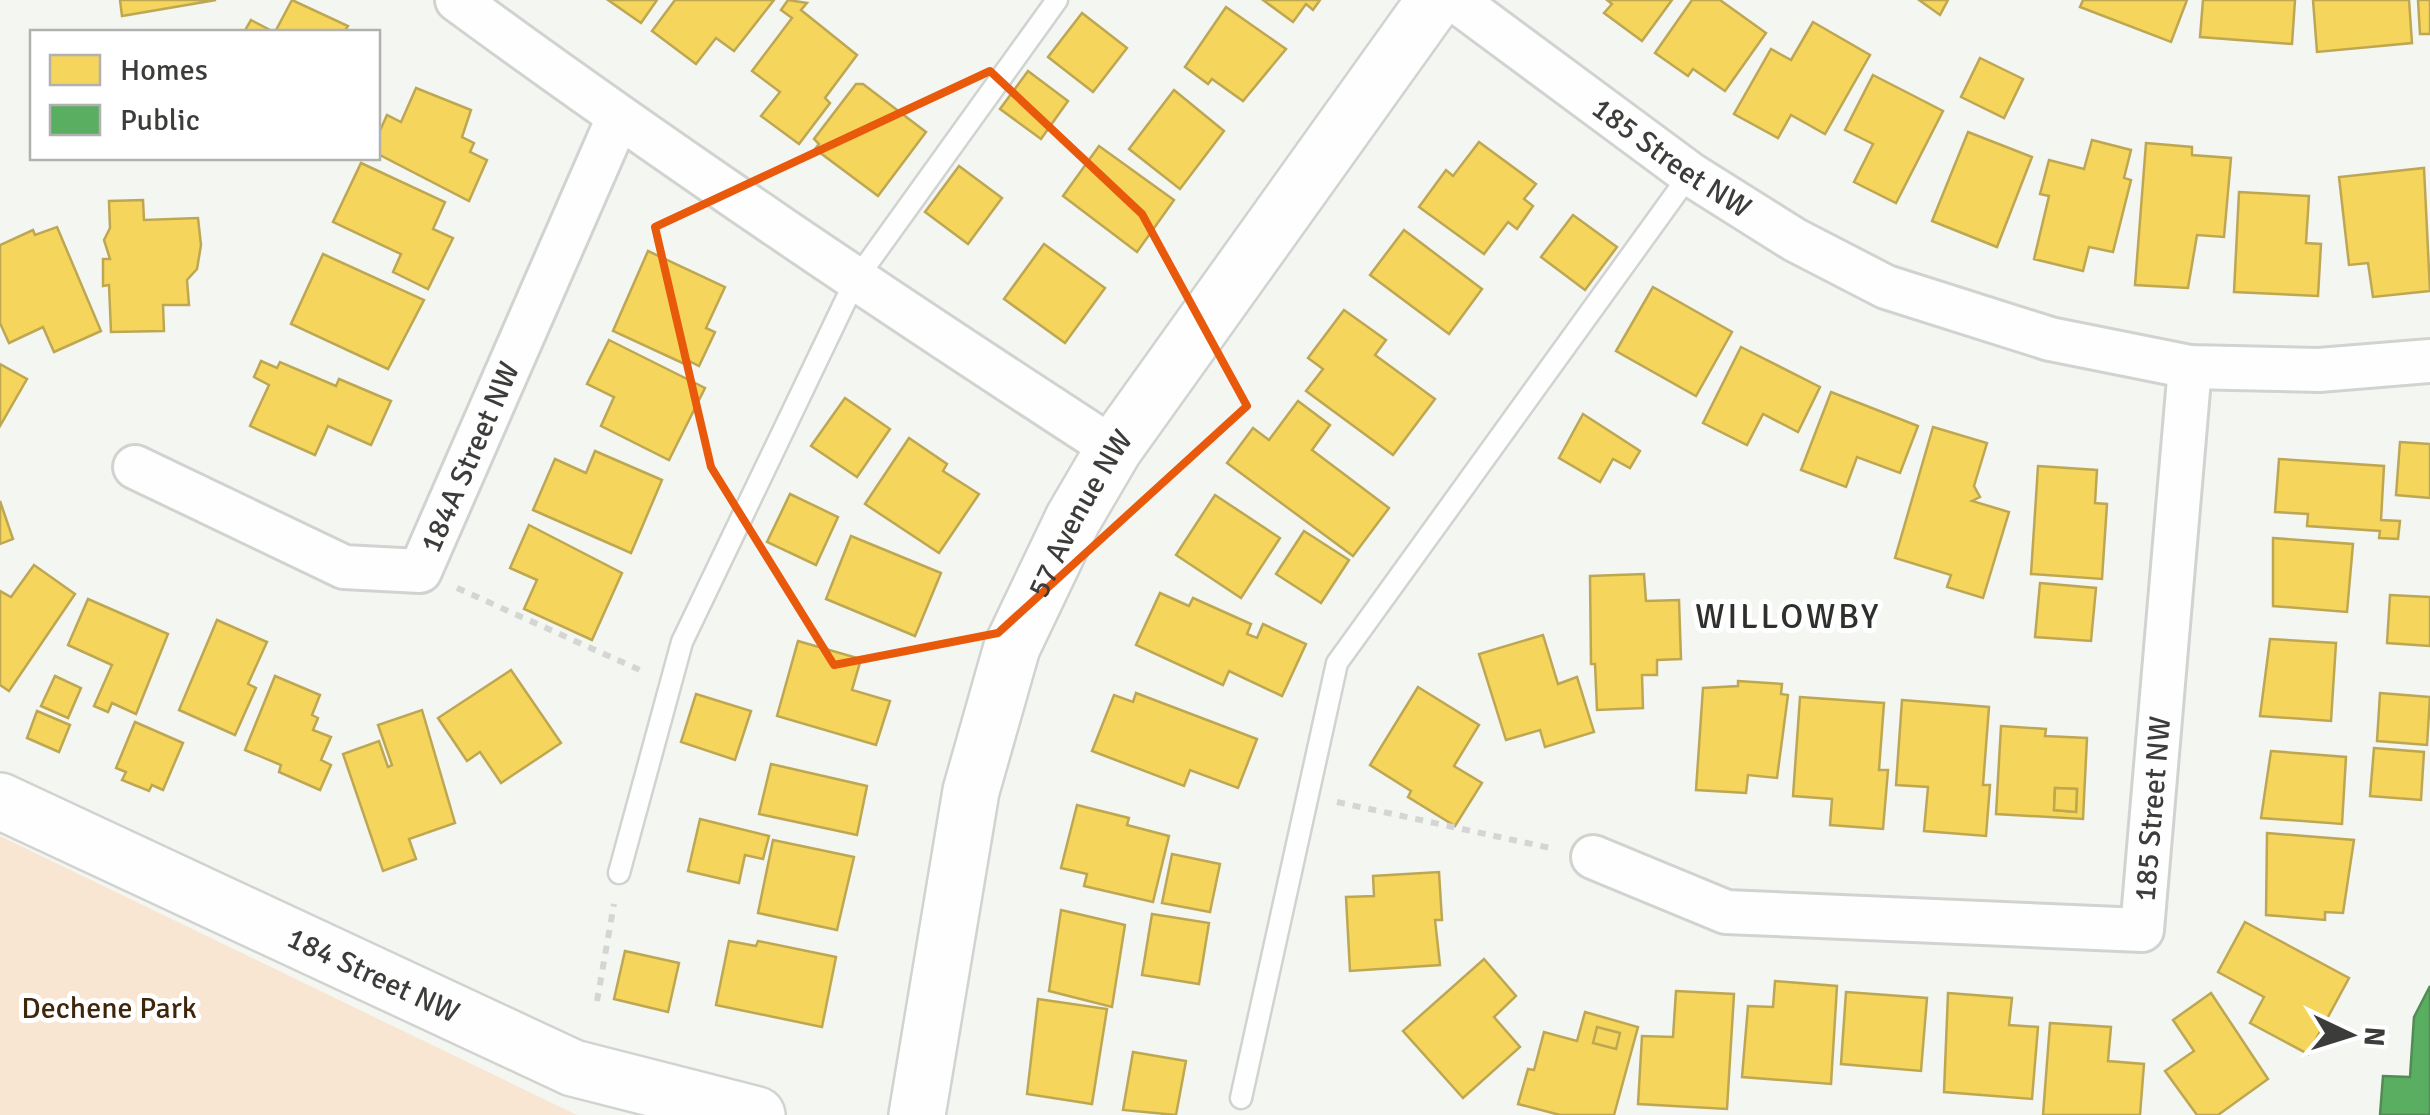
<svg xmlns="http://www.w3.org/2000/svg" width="2430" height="1115" font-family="Signika,sans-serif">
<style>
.green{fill:#f9e6d2}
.homes{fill:#f6d55c;stroke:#bea752;stroke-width:2.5;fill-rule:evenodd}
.public{fill:#5aae61;stroke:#518c55;stroke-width:2.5}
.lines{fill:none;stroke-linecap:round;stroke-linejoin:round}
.lane-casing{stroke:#d1d3d0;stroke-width:25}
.street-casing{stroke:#d1d3d0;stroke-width:48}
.secondary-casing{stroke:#d1d3d0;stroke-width:60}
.path{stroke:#d5d5d4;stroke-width:6;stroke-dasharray:8 8;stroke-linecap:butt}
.lane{stroke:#fdfefd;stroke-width:20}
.street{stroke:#fdfefd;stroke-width:42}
.secondary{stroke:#fdfefd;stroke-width:55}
.marked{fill:none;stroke:#e8590c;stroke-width:8;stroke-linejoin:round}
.labels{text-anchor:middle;stroke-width:10;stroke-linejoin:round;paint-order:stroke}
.street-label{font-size:30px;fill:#3c3c3a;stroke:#fff}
.park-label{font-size:30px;fill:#3f260a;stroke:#fff}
.quarter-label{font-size:35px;letter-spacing:2.5px;fill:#2f302c;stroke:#fff}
</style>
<rect width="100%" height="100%" fill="#f4f6f2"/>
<polygon class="green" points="0,836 577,1115 0,1115"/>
<g class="homes">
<polygon points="120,0 216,0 122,16"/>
<polygon points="292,0 348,26 344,32 275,32"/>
<polygon points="608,0 657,0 641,23"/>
<polygon points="675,0 774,0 734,51 716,38 696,64 652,31"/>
<polygon points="788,0 807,3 801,10 857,55 825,98 830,103 799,144 761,116 780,92 752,71 792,18 781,10"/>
<polygon points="1263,0 1320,0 1313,10 1306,4 1293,22"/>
<polygon points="1607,0 1672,0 1642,41 1604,13 1612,4"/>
<polygon points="1692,0 1720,0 1766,33 1725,91 1693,69 1688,76 1655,53"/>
<polygon points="1919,0 1948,0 1940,15"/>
<polygon points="2083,0 2187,0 2171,42 2080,7"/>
<polygon points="2203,0 2295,0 2292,44 2200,37"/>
<polygon points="2313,0 2409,0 2412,43 2317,52"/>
<polygon points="2418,0 2430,0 2430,34 2420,34"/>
<polygon points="1226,7 1286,49 1243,101 1212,79 1208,84 1185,67"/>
<polygon points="1082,13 1127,48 1093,92 1048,57"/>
<polygon points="251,20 274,32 244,32"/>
<polygon points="1813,22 1870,55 1825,134 1791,115 1778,138 1734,114 1771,49 1791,60"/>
<polygon points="1980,58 2023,79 2004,118 1961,97"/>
<polygon points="1028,71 1068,101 1041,139 1000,109"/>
<polygon points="1873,75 1943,111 1896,203 1854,182 1873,144 1845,130"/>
<polygon points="856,84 863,84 926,132 878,196 815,149 819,144 814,139"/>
<polygon points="416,88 471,110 462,137 474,143 470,152 487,160 469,201 378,154 378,135 387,115 401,122"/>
<polygon points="1174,90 1224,131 1180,189 1129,149"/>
<polygon points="1968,132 2032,157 1997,247 1932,221"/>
<polygon points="2092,140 2131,150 2124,178 2131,180 2113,252 2089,247 2083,271 2034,259 2049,196 2040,194 2049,160 2084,169"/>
<polygon points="1479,142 1536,184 1524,199 1533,206 1517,229 1508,222 1484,254 1419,207 1446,170 1453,176"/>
<polygon points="2146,143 2192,147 2192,155 2231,158 2224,237 2197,235 2188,288 2135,285"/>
<polygon points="1099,146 1174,200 1137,252 1063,196"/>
<polygon points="361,163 445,202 433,229 453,238 428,289 393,272 401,254 333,222"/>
<polygon points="959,166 1002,198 968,244 925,212"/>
<polygon points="2424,168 2430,291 2373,297 2368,263 2349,265 2339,177"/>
<polygon points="2239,192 2309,196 2306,243 2321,244 2318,296 2234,292"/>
<polygon points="143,200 144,220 198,218 201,245 197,269 187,280 189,305 163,305 164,331 111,332 109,285 103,286 103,259 110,259 104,240 110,228 109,201"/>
<polygon points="1573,215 1617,247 1585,290 1541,257"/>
<polygon points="57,227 101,331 54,352 43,327 9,343 0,323 0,245 33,230 35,235"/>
<polygon points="1404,230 1482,289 1449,334 1370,275"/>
<polygon points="1044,244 1105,288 1065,343 1004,299"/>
<polygon points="648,251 725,287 706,328 715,332 699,366 691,362 689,366 613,331"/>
<polygon points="323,254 424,300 388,369 291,324"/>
<polygon points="1653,287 1732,332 1696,396 1616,351"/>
<polygon points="1344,310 1386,340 1375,355 1435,399 1393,455 1306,391 1323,369 1308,358"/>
<polygon points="609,340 705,388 669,460 601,426 614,397 587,384"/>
<polygon points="1741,347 1820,387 1798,432 1763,414 1747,445 1703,423"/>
<polygon points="261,361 277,368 280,362 336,386 339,379 391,401 371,445 328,426 315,455 250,426 269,385 254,377"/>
<polygon points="0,364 27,379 0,426"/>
<polygon points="1831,392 1918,426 1900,473 1857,457 1846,487 1801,470"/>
<polygon points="845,398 890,429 857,477 811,446"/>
<polygon points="1298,401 1330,425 1312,450 1389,508 1353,556 1227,463 1253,428 1269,440"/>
<polygon points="1583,414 1640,451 1630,468 1613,459 1600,482 1559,458"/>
<polygon points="1933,427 1987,443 1974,486 1980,497 1972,501 2009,512 1983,598 1947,587 1951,575 1895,558"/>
<polygon points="909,438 947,464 943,471 979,494 939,553 865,504"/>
<polygon points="2400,442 2430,444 2430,498 2396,495"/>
<polygon points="595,451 662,480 631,553 533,510 555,459 586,473"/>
<polygon points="2279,459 2384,466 2381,520 2400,521 2398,539 2379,538 2380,531 2307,526 2308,514 2275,512"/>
<polygon points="2038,466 2097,470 2095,503 2107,504 2102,579 2031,574"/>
<polygon points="790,494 838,517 816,565 767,542"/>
<polygon points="1215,495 1280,538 1241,598 1176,555"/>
<polygon points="0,501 13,539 0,544"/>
<polygon points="529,525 622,573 592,640 524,609 537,580 510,568"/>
<polygon points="1304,531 1349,560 1321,603 1276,574"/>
<polygon points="851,536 941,573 915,636 826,599"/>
<polygon points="2273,538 2353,544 2347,612 2273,606"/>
<polygon points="34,565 75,594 9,691 0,685 0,591 11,597"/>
<polygon points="1644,574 1646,601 1679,600 1681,659 1657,660 1657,675 1642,675 1643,708 1597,710 1595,664 1591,664 1590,576"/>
<polygon points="2040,583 2096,588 2091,641 2035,637"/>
<polygon points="1160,593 1189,606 1193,598 1251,624 1247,634 1257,638 1263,624 1306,644 1282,696 1229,671 1223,685 1136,645"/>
<polygon points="2390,595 2430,597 2430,646 2387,643"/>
<polygon points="88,599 168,634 136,714 112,703 108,712 94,706 112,665 68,645"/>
<polygon points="217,620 267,642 248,684 256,688 235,735 179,710"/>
<polygon points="1543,635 1558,684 1577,677 1594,732 1545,747 1540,730 1506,740 1479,654"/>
<polygon points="2270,639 2336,643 2331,721 2260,716"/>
<polygon points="798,641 861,659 852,690 890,701 876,745 777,716"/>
<polygon points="511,670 561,743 501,783 480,752 467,761 438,718"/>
<polygon points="55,676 81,688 68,718 41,706"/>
<polygon points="275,676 320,695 312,715 318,718 313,730 331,737 321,760 331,765 320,790 279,772 281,765 245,750"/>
<polygon points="1738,681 1782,684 1781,694 1788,695 1777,778 1748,775 1746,793 1696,790 1703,688 1738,686"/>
<polygon points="1418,687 1479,725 1454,766 1482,783 1455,826 1408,797 1411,791 1370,765"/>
<polygon points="1136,693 1257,739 1238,788 1190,770 1184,786 1092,751 1114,695 1133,702"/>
<polygon points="2380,693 2430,697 2427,745 2377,741"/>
<polygon points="696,694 751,711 735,760 681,742"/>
<polygon points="1800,697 1884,703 1879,770 1888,770 1883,829 1830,825 1832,799 1793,796"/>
<polygon points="1902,700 1989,707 1983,785 1990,785 1986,836 1924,831 1928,787 1896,785"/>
<polygon points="422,710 455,823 409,839 416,859 383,871 343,754 379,741 388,767 392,765 378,725"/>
<polygon points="37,711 70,725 59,752 27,738"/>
<polygon points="135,722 183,743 163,790 152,785 149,791 122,780 126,772 116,768"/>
<path d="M2001,726l45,3 -1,7 42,2 -4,81 -87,-5zM2055,788l22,1 -1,23 -22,-2z"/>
<polygon points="2374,748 2424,752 2421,800 2370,796"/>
<polygon points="2271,751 2346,757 2342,824 2261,818"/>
<polygon points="771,764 867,786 857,835 759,814"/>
<polygon points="2055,788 2077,789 2076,812 2054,810"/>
<polygon points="1077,805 1129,818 1127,825 1169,836 1153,902 1084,886 1087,874 1061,868"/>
<polygon points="700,819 769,836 763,859 745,855 739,883 688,871"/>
<polygon points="2267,833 2354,840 2343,913 2325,912 2325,920 2266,915"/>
<polygon points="773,840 854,857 837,930 758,913"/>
<polygon points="1172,854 1220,864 1210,912 1162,903"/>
<polygon points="1439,872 1442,920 1435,920 1440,965 1350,971 1346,897 1374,896 1373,876"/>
<polygon points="1061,910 1125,925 1112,1007 1049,991"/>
<polygon points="1152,914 1209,923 1199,984 1142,975"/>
<polygon points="2245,922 2349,978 2308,1054 2250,1023 2264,997 2218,972"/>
<polygon points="729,941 756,946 758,941 836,957 822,1027 716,1005"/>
<polygon points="625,951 679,963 668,1012 614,999"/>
<polygon points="1484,959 1516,996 1494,1017 1520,1047 1463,1098 1403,1031"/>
<polygon points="1775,981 1837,986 1831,1084 1742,1077 1748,1006 1773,1007"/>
<polygon points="1676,991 1734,994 1727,1109 1638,1104 1642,1036 1673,1037"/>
<polygon points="1846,992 1927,998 1921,1071 1841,1064"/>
<polygon points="1948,993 2012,998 2009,1025 2038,1027 2032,1099 1944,1092"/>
<polygon points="2211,993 2268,1079 2218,1115 2197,1115 2165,1071 2194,1051 2173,1020"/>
<polygon points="1038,999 1107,1009 1092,1104 1027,1094"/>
<polygon points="1585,1012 1638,1027 1614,1115 1560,1115 1518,1104 1528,1069 1534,1070 1544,1032 1577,1041"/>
<polygon points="2050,1023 2111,1027 2108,1061 2144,1064 2140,1115 2043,1115"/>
<polygon points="1597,1027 1620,1033 1616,1049 1593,1043"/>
<polygon points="1133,1052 1186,1061 1176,1115 1123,1110"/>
</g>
<polygon class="public" points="2430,986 2430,1115 2380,1115 2383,1076 2410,1077 2414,1017"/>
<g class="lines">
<defs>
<g id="lane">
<polyline points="619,873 682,642 855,281 1057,0"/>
<polyline points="1241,1098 1337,663 1690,174"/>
</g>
<g id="street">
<path d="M457,0c214,157 434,304 657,449"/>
<path id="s1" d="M1455,0l235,174 105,66 91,47 164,52 140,28 129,3 111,-9"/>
<path id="s2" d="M135,467l209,100 76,4 198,-453"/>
<path id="s3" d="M1593,857l133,55 416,18 48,-563"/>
</g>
<g id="secondary">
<path id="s4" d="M0,801l573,267 184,47"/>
<path id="s5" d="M917,1115l54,-324 41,-144 61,-128 41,-70 321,-449"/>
</g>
</defs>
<use href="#lane" class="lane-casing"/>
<use href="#street" class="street-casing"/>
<use href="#secondary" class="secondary-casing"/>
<g class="path">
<polyline points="457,588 642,671"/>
<polyline points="1337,802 1555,849"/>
<polyline points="597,1001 614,904"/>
</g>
<use href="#lane" class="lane"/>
<use href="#street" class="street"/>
<use href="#secondary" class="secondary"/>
</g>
<path class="marked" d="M990,71l152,143 105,192 -249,227 -164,32 -123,-198 -56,-240z"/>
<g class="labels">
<g class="street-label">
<text dy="10" stroke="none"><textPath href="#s1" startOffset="268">185 Street NW</textPath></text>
<text dy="10" stroke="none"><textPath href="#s2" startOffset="432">184A Street NW</textPath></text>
<text dy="10" stroke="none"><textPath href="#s5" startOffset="628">57 Avenue NW</textPath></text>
<text dy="10" stroke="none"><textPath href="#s3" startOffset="682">185 Street NW</textPath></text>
<text dy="10" stroke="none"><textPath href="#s4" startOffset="412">184 Street NW</textPath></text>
</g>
<g class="park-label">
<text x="109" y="1018">Dechene Park</text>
</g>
<g class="quarter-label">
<text x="1788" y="628">WILLOWBY</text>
</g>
</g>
<rect x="30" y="30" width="350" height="130" fill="#ffffff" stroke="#b1b1b0" stroke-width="2.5"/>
<rect x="50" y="55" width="50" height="30" fill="#f6d55c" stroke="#b1b1b0" stroke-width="2.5"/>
<text x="120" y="80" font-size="30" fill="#3c3c3a">Homes</text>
<rect x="50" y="105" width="50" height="30" fill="#5aae61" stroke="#b1b1b0" stroke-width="2.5"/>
<text x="120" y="130" font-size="30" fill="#3c3c3a">Public</text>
<g transform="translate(2350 1035) rotate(94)" stroke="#ffffff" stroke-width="8" paint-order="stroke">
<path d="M0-8L18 38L0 25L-18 38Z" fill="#3c3c3a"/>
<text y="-15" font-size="28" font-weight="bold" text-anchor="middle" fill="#3c3c3a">N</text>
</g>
</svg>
